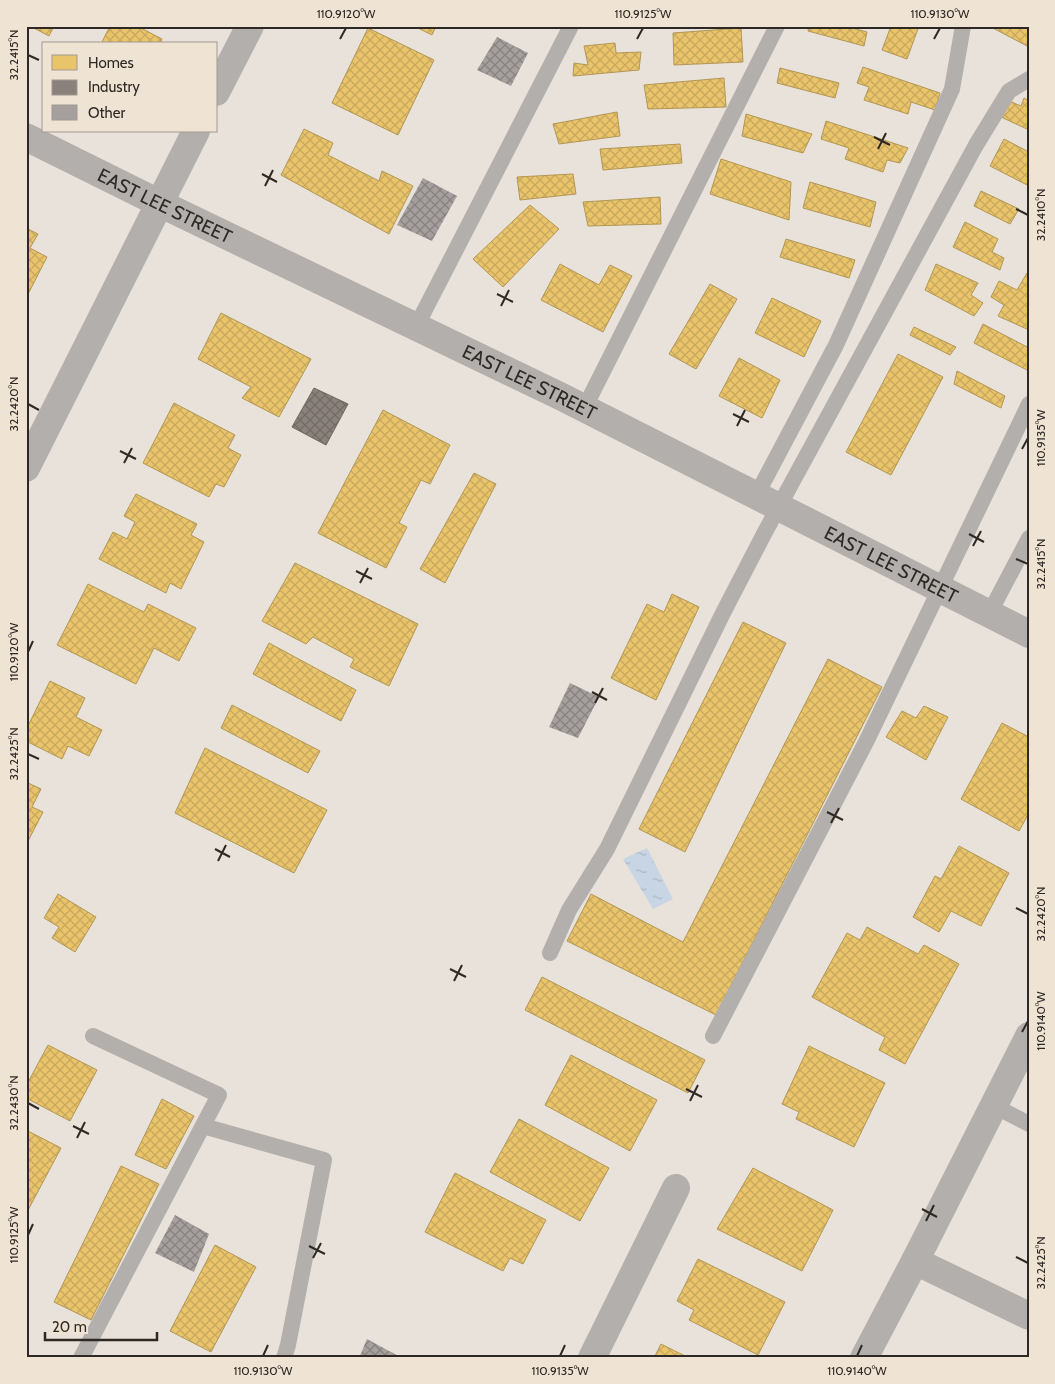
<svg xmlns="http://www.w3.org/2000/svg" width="1055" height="1384" font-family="Cabin,sans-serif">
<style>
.water{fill:url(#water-ripples)}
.homes{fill:url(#homes-cross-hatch);stroke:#b19655}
.industry{fill:url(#industry-cross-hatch);stroke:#6e6762}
.building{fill:url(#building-cross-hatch)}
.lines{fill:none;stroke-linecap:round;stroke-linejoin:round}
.service{stroke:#b2afac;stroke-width:16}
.minor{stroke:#b2afac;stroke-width:28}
.ticks{fill:none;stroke:#2e2924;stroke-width:2}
.labels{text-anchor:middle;stroke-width:5;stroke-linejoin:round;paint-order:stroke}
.street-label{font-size:19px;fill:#2e2924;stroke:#efe3d4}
.neatline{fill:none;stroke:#2e2924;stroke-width:2}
.ticks-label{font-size:12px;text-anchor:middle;fill:#2e2924}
</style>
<defs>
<pattern id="water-ripples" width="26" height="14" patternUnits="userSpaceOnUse" patternTransform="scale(1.25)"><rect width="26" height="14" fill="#c7d5e4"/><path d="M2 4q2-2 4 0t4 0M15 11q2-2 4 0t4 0" fill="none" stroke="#abb7c3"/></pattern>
<pattern id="homes-cross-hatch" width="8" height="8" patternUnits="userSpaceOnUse" patternTransform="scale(1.25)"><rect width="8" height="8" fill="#e9c46a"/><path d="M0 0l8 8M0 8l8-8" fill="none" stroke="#c8a85c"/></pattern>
<pattern id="industry-cross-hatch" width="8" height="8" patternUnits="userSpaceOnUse" patternTransform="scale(1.25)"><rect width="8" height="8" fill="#8a817c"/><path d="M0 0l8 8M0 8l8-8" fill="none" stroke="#716a65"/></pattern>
<pattern id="building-cross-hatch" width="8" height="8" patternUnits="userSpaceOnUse" patternTransform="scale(1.25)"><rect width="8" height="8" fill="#a59f9e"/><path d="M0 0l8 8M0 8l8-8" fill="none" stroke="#878281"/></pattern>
</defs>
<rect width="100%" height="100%" fill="#e9e2da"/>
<polygon class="water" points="647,848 673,899 653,909 623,859"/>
<g class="homes">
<polygon points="30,26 54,26 49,36"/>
<polygon points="110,26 137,26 162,39 160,44 101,44"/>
<polygon points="414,26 436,26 432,35"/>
<polygon points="809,26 845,26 867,32 864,46 808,31"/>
<polygon points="891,26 919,26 907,59 882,50"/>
<polygon points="989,26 1029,26 1029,47"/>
<polygon points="368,28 434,60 398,135 332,103"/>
<polygon points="741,28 743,62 674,65 673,33"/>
<polygon points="615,43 616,53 641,52 639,70 573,76 574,63 588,65 584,46"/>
<polygon points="863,67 940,93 935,110 911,102 908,114 864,100 869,87 857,83"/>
<polygon points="780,68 839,83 835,98 777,83"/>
<polygon points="724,78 726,107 648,109 644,85"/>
<polygon points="1024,98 1029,101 1029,130 999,116 1007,100 1021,106"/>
<polygon points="617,112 620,136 559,144 553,124"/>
<polygon points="746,114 812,134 803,153 742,136"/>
<polygon points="826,121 908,148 900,163 887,160 883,172 845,159 849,148 821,139"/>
<polygon points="304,129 333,143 328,155 379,181 382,171 413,186 389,234 281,175"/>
<polygon points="1004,139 1029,152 1029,186 990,166"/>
<polygon points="680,144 682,163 603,170 600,149"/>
<polygon points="721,159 791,182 789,220 710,194"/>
<polygon points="573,174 576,194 520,200 517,177"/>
<polygon points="810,182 876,202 870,227 803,208"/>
<polygon points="981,191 1019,209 1010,224 974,206"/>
<polygon points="660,197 661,224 588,226 583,202"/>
<polygon points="530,205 559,229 503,287 473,259"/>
<polygon points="965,222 998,239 992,252 1004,258 1000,270 953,247"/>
<polygon points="26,228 38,234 30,248 47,257 26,298"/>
<polygon points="786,239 855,260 849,278 780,257"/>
<polygon points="560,264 599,285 610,265 632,276 603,332 541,300"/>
<polygon points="936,264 978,283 971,295 983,303 974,316 925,290"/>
<polygon points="1027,273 1029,274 1029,330 998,316 1004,305 991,297 999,281 1017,290"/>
<polygon points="710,284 737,299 696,369 669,354"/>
<polygon points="772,298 821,321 804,357 755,333"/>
<polygon points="221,313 311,359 279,417 242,398 251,387 198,359"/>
<polygon points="983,324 1029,348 1029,371 974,343"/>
<polygon points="914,327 956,347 950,355 910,335"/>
<polygon points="898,354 943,377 891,475 846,452"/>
<polygon points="739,358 780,380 762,418 719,396"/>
<polygon points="957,371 1005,396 1001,408 954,384"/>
<polygon points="174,403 235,435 228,448 241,455 224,487 216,484 209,497 143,463"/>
<polygon points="383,410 450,445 430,484 421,480 399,523 407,527 386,568 318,533"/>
<polygon points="474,473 496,484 445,583 420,569"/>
<polygon points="136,494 197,524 191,535 204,542 181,589 170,583 166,593 99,559 113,532 127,539 135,522 124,516"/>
<polygon points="295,563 418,624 389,686 350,667 354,659 313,637 306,644 262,621"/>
<polygon points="88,584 144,612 148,604 196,628 179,661 154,648 136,684 57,645"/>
<polygon points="672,594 699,607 656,700 611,678 647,604 664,612"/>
<polygon points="743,622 786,643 685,852 639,829"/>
<polygon points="269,643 356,690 341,721 253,674"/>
<polygon points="828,659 882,687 716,1015 567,941 591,894 683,942"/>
<polygon points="50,681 85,698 76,717 102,730 89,756 68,746 62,759 26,741 26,730"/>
<polygon points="232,705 320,751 308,773 221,728"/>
<polygon points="924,706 948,717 926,760 886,737 902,711 916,718"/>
<polygon points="1002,723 1029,737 1029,813 1019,831 961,799"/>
<polygon points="205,748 327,810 294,873 175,813"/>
<polygon points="26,782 41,789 32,807 43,812 26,845"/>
<polygon points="959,846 1009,873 981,926 951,911 939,932 913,917 935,876 941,879"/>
<polygon points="58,894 96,917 75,952 52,938 59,927 44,918"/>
<polygon points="867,927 918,954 924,945 959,964 905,1064 879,1050 885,1037 812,997 847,933 860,940"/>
<polygon points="542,977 705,1060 688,1093 525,1010"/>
<polygon points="48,1045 97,1070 70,1121 26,1098 26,1086"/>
<polygon points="809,1046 885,1083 854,1147 796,1119 799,1112 782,1104"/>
<polygon points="571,1055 657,1100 630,1151 545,1105"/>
<polygon points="162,1099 194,1116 166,1169 135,1155"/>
<polygon points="519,1119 609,1168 580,1221 490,1172"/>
<polygon points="26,1130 61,1148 26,1214"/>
<polygon points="121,1166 159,1184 91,1320 54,1302"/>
<polygon points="753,1168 833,1210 802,1271 717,1229"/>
<polygon points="455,1173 546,1220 523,1264 510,1258 503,1271 425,1232"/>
<polygon points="215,1245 256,1267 211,1352 170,1331"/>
<polygon points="698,1259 785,1302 758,1355 689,1320 694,1310 677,1301"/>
<polygon points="661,1344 689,1358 654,1358"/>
</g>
<polygon class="industry" points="314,388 348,404 326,445 292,427"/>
<g class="building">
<polygon points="497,37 528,53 511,86 477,70"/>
<polygon points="423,178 457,196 432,241 397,225"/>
<polygon points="570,683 599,697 578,738 549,727"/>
<polygon points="175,1215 209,1234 194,1272 155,1253"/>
<polygon points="367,1339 402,1358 359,1358"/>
</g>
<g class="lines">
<g class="service">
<polyline points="416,327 571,26"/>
<polyline points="584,409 777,26"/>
<polyline points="756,496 836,345 952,89 963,26"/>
<polyline points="989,614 1029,538"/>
<polyline points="550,953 569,910 607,849 723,613 765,532 976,145 1009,91 1029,79"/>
<polyline points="713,1036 867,740 1029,404"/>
<polyline points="994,1106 1029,1124"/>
<polyline points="203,1126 324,1160 288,1345 284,1358"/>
<polyline points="81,1358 219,1095 93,1036"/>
</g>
<g class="minor">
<polyline points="216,92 250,26"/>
<path id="s1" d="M26,137l133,66 403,194 467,237"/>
<polyline points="26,468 196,131"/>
<polyline points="915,1261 1029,1316"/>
<polyline points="592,1358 676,1188"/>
<polyline points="864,1358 915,1261 1029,1036"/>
</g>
</g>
<path class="ticks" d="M340,39l6,-11M637,39l6,-11M934,39l6,-11M28,55l11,5M874,137l16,8M878,149l8,-16M262,174l15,8M265,186l8,-16M1016,209l12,6M497,294l16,8M501,306l8,-16M28,404l11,6M733,414l16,8M737,426l8,-16M1022,449l6,-11M120,451l16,8M124,463l8,-15M969,534l15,8M973,546l8,-15M1016,559l12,5M356,571l16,8M360,583l8,-15M28,652l5,-11M592,692l15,8M595,703l8,-15M28,754l11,5M827,812l16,8M831,823l8,-15M215,849l15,8M218,861l8,-16M1016,908l12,6M450,969l16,8M454,981l8,-16M1022,1032l6,-11M686,1089l16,8M690,1101l8,-16M28,1103l11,6M73,1126l16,8M77,1138l8,-16M922,1209l15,8M926,1221l8,-16M28,1235l5,-11M309,1246l16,8M1016,1257l12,6M313,1258l8,-15M263,1356l5,-11M560,1356l5,-11M857,1356l5,-11"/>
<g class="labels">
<g class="street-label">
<text dy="7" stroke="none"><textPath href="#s1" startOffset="155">EAST LEE STREET</textPath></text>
<text dy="7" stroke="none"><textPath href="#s1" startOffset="560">EAST LEE STREET</textPath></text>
<text dy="7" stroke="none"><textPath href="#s1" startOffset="965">EAST LEE STREET</textPath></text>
</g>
</g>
<rect width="1055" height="1384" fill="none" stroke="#efe3d4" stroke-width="55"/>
<rect x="42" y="42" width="175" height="90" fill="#efe3d4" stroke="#a2998e"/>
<rect x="52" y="55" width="25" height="15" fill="#e9c46a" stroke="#a2998e"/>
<text x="88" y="68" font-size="15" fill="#2e2924">Homes</text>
<rect x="52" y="80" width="25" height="15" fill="#8a817c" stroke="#a2998e"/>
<text x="88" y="92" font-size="15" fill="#2e2924">Industry</text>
<rect x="52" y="105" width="25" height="15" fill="#a59f9e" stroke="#a2998e"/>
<text x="88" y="118" font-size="15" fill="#2e2924">Other</text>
<path d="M45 1332v8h112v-8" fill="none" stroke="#2e2924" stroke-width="2.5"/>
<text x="52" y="1332" font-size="15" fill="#2e2924" stroke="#efe3d4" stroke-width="4" paint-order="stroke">20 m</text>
<rect x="28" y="28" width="1000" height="1328" class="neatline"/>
<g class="ticks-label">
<text x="346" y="18">110.9120°W</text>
<text x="643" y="18">110.9125°W</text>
<text x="940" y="18">110.9130°W</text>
<text transform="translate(14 55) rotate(-90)" y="4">32.2415°N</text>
<text transform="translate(1041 215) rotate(-90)" y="4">32.2410°N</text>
<text transform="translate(14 404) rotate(-90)" y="4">32.2420°N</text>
<text transform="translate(1041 438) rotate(-90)" y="4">110.9135°W</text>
<text transform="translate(1041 564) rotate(-90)" y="4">32.2415°N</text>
<text transform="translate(14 652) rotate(-90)" y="4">110.9120°W</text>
<text transform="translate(14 754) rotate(-90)" y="4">32.2425°N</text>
<text transform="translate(1041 914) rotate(-90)" y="4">32.2420°N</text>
<text transform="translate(1041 1021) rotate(-90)" y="4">110.9140°W</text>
<text transform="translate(14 1103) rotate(-90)" y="4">32.2430°N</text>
<text transform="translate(14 1235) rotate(-90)" y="4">110.9125°W</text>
<text transform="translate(1041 1263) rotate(-90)" y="4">32.2425°N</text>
<text x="263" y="1375">110.9130°W</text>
<text x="560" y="1375">110.9135°W</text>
<text x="857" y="1375">110.9140°W</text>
</g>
</svg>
